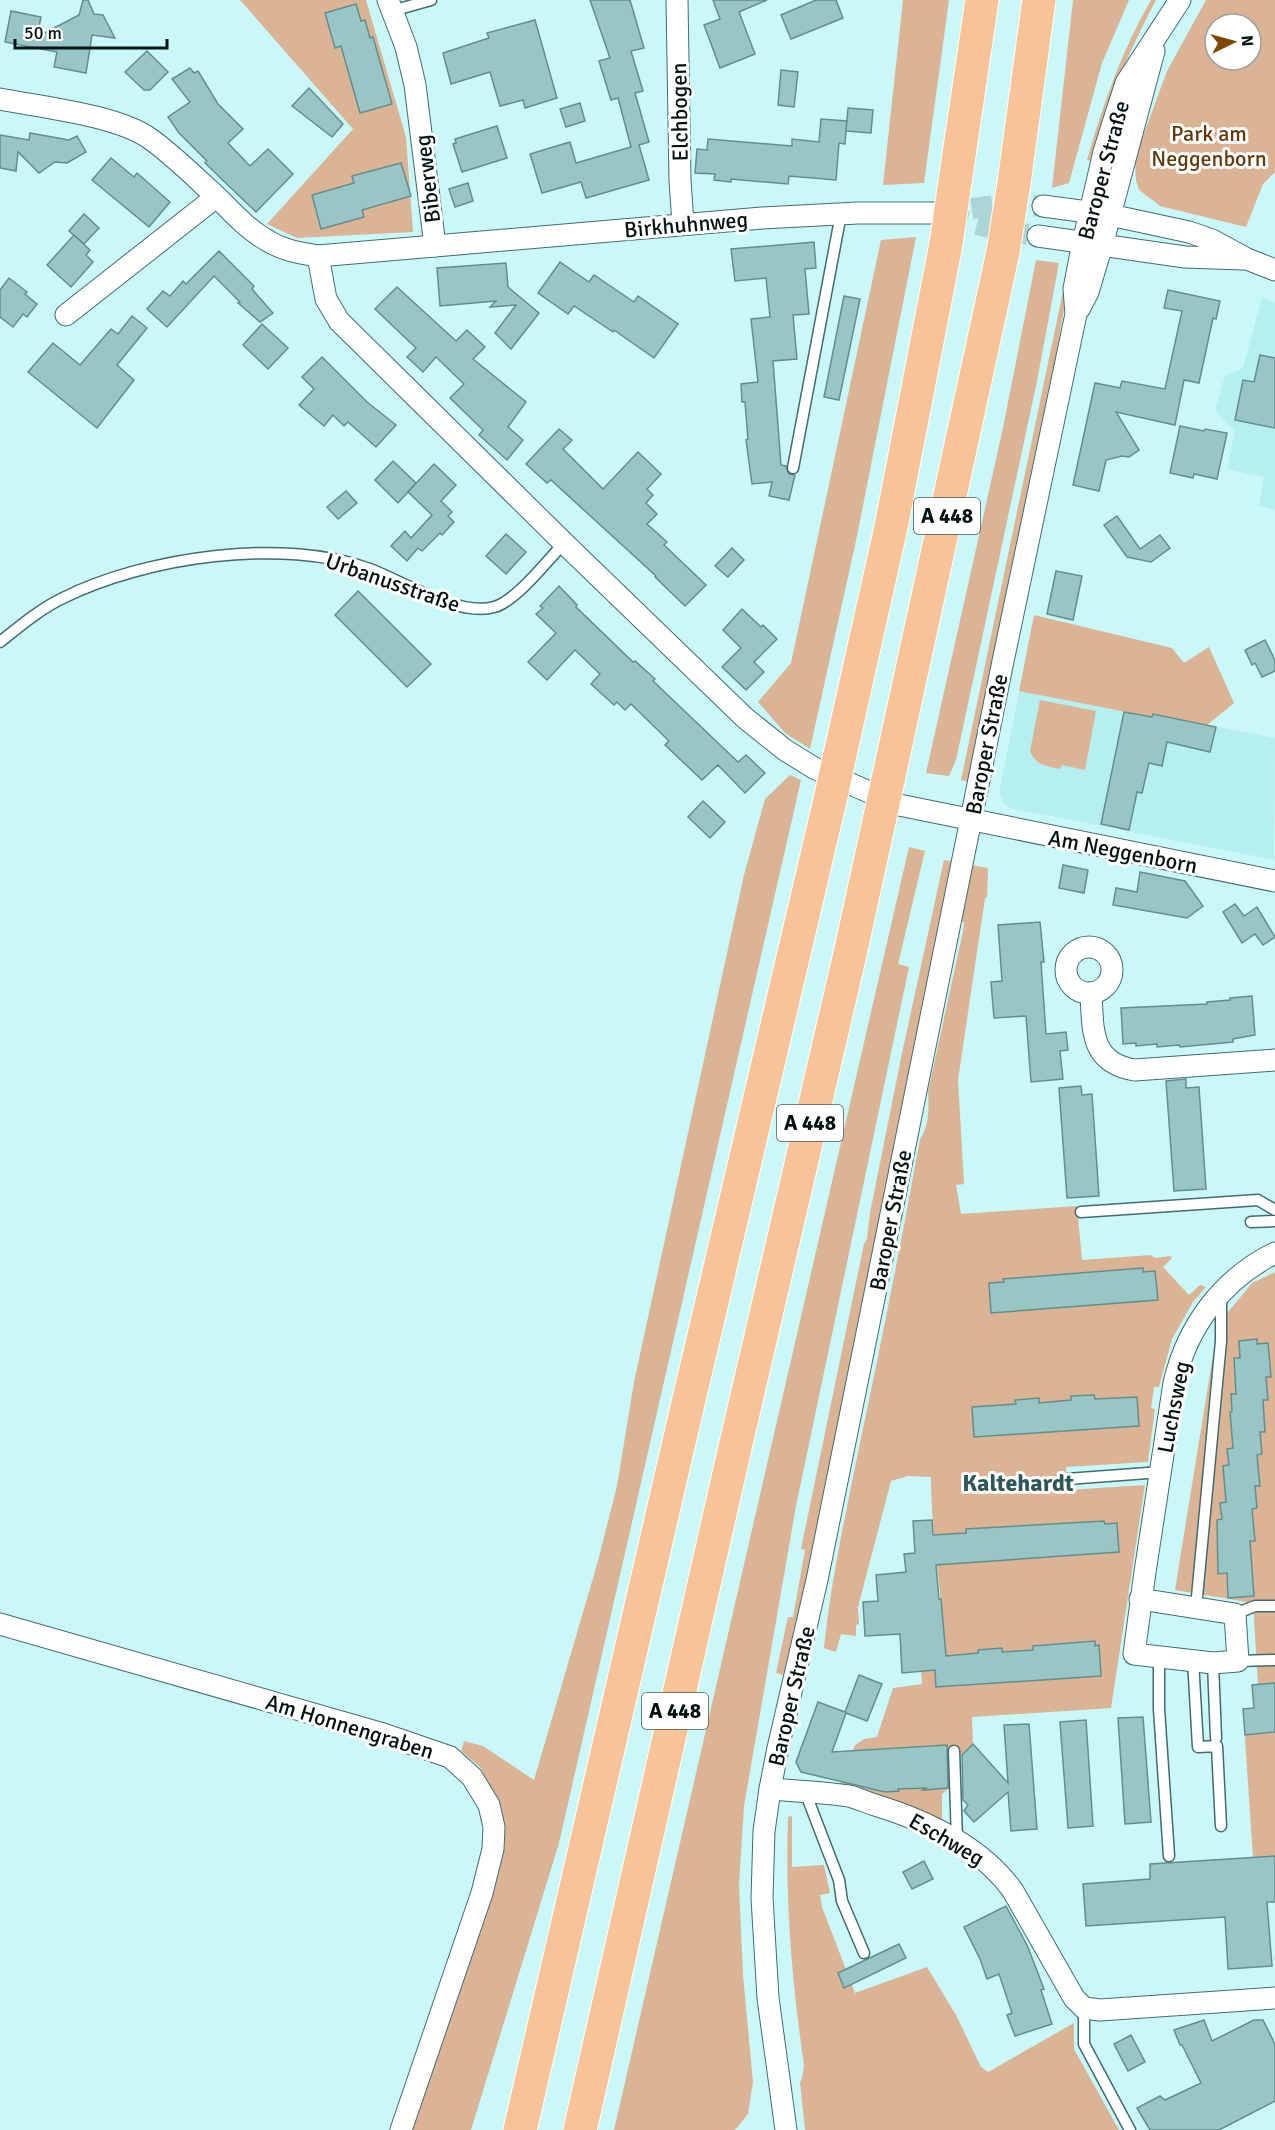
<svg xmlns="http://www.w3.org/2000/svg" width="1275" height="2130" font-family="Signika,sans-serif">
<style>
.built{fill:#b6efef}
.green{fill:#dab495;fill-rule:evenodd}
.building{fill:#98c5c5;stroke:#638e8e;stroke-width:1.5}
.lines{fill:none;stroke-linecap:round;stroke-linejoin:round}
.street-tunnel{stroke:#acd5d5;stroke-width:21;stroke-dasharray:21 10;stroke-linecap:butt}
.lane-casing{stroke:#426c6d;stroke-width:13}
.street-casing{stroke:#426c6d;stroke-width:23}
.highway-casing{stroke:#fff;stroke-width:35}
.lane{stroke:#fff;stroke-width:10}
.street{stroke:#fff;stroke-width:21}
.highway{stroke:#f7c397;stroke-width:33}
.highway-bridge-casing{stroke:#fff;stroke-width:35;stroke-linecap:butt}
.highway-bridge{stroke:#f7c397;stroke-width:33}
.labels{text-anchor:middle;stroke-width:6;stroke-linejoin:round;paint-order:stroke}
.shield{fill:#fff;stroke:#4e5858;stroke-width:1.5}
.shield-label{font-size:21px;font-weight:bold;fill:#021111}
.street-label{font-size:22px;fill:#021111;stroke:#fff}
.park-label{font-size:22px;fill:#63380b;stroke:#fff}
.neighbourhood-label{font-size:24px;font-weight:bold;fill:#2e5858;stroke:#fff}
</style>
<rect width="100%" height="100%" fill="#caf8f8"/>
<g class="built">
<polygon points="1262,297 1275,303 1275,510 1259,506 1264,477 1227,469 1235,431 1215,410 1225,376 1243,368"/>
<polygon points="1019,691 1152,717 1153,714 1275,738 1274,860 1009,808 1003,802 999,794"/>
</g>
<g class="green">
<polygon points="240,0 366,0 406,137 413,232 297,238 267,224 353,129"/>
<polygon points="903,0 949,0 924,183 883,185"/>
<polygon points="1073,0 1129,0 1102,63 1069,183 1052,188"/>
<path d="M1151,0h5c-29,55 -48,101 -65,161l-4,-1c16,-56 35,-110 64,-160z"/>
<path d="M1206,0h69v172l-12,12 -17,43 -86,-21 -21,-16 -3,-9 -1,-23 32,-87zM1215,24h36v36h-36z"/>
<polygon points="916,237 857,536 810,749 785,733 758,702 791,663 881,240"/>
<polygon points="1036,260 1059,263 1037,381 956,760 949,776 926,773 1003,428"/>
<polygon points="1066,277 1067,292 1054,367 969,782 961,780"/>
<polygon points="1034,615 1172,648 1184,663 1209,647 1234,703 1207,725 1153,714 1152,717 1019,691"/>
<path d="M1040,700l56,11 -11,59 -23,-5 -2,4c-14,-3 -24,-4 -30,-18z"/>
<polygon points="790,775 801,780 559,1843 471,2130 411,2130 502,1860 505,1831 501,1806 480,1767 461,1751 464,1741 483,1746 534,1780 598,1561 617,1486 634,1382 744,875 765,799"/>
<polygon points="909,847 925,851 898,964 909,967 796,1506 744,1806 739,1885 743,1975 753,2082 748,2114 735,2130 614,2130"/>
<polygon points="944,860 952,861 799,1619 783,1675 776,1673 788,1617 793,1617 805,1550 801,1549 864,1244 867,1239 870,1213 901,1058"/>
<path d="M971,865l17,3 -1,29 -2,1 -27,182 6,104 -8,1 5,29 116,-8 5,54 69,-5 4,3 15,-2 2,2 -9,9 26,28 11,-10 6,2 -13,15 -21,37 -13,48h-5l-3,21 4,1 -7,53 -82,5 2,23 77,-5 -34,223 -139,9 1,27 -12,11 -10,5 -1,27 -8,7v24l-4,6 -100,-34 17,-45 9,-6 13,-2 16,-49 29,-4 -4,-58 25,-2c-4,-49 -12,-98 -12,-147l-23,-1 -17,5 -33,126 1,17 -3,1v11l-15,-2 -5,18 -12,-4c7,-70 23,-140 37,-210 21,-99 41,-199 59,-299 9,-12 9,-32 8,-47l35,-161 1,-9 -4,-1z"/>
<polygon points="1275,1272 1275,1856 1253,1857 1243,1709 1254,1708 1258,1684 1253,1603 1175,1590 1218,1324 1252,1283"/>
<path d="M792,1816v51l32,-2 6,28 -10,2 2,12 33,86 72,-26 29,48 25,52 7,5 86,-49v26l45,81h-314l-5,-47 3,-9 1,-9c-12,-82 -19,-164 -16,-248z"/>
</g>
<g class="building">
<polygon points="83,0 88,0 94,14 103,15 115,38 92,35 86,73 54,67 57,52 5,42 11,11 41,17 37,37 79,15"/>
<polygon points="590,0 630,0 644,48 631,51 643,91 635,93 649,142 639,145 649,180 586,198 581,182 542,193 530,154 570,142 576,163 631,147 618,98 611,100 599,61 610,58"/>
<polygon points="713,0 767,0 739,12 755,54 720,68 704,25 720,19"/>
<polygon points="816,0 836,0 843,18 791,39 781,15"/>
<polygon points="356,4 361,21 365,20 370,38 373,37 392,104 360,113 341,46 335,48 325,13"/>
<polygon points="535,20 557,98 525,108 523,100 500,106 490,72 451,84 443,53 489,38 487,33"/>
<polygon points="147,51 168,72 150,90 144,90 125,72"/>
<polygon points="190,68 194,73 198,71 218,104 243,129 228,143 250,166 268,149 293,174 256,212 205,163 207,161 179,133 168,117 190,102 172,79"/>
<polygon points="781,70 798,72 794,107 778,105"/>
<polygon points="309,88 343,124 332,137 292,106"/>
<polygon points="580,103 585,121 566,127 560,109"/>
<polygon points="848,108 873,110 871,133 846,131 845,144 839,143 836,180 789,176 788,184 731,179 731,182 714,180 715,174 695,173 697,149 707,150 708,139 792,146 792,139 819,142 821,119 847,121 846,130"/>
<polygon points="497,126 507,158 462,172 453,144 456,143 455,139"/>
<polygon points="30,133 69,140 77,136 86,152 67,163 55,162 39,173 18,152 16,171 0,168 0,135 29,140"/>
<polygon points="111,158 134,177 137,173 170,202 149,227 92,180"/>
<polygon points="401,163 411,196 362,210 364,217 321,229 312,195 354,183 352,176"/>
<polygon points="468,183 473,201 455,207 449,189"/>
<polygon points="84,214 99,228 84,244 69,231"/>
<polygon points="74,235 90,250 86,255 93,262 71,287 47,265"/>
<polygon points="814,242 816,268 805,269 809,314 793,315 797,359 773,361 781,465 786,466 789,474 795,475 789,500 769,496 772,482 752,484 746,440 748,439 745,402 742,402 741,384 758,382 751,319 770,317 766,278 735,281 731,249"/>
<polygon points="219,251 254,286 252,289 273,313 260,322 238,303 240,302 214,276 167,327 147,309 163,291 170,296 183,281 186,284"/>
<polygon points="560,262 589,282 594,275 634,302 638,296 678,324 654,358 614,330 613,332 574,306 568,314 538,293"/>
<polygon points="506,263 508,287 539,313 511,349 495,333 516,305 490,307 496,301 440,306 437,268"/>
<polygon points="9,278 27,292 25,294 37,304 27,317 23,314 13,327 0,317 0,290"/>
<polygon points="397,287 456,341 467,330 485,347 473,359 526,402 508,427 523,440 507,460 479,435 483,430 450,398 464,384 436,357 423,372 407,357 416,348 375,309"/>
<polygon points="1168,290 1220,301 1216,319 1213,318 1199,383 1184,380 1175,425 1116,412 1139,450 1129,457 1122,456 1106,460 1099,491 1073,485 1095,383 1120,388 1122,381 1165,389 1182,311 1164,308"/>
<polygon points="844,296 860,299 839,400 824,397"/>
<polygon points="132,316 147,328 117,365 134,380 97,428 28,372 53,343 80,365 111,329 118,334"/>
<polygon points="262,324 288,348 268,369 243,345"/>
<polygon points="1260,355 1275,358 1275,428 1235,420 1243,380 1254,382"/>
<polygon points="322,357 367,402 396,425 376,447 348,422 344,426 333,415 324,426 299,405 314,389 302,377"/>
<polygon points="1180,426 1204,431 1205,429 1227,433 1217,479 1194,474 1193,478 1170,473"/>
<polygon points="559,429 572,440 563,449 603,489 638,452 661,474 647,489 653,495 646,503 657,514 647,524 667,542 664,545 706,585 685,606 655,577 656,576 551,480 547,483 526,464"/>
<polygon points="393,461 416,483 398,503 375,480"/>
<polygon points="434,464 456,485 441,501 452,512 448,516 454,522 442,535 440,533 422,551 418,548 407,561 391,546 405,531 411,538 432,515 408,492"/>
<polygon points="346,491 357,503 338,519 327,507"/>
<polygon points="1117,516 1140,549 1160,535 1170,548 1151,562 1127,557 1104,525"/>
<polygon points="506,534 526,552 506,574 486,556"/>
<polygon points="732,548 744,560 728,577 715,566"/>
<polygon points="1056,571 1082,576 1073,620 1047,614"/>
<polygon points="559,586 577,605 576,607 633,662 635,661 655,679 653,681 738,762 746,755 765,773 745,793 718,765 702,780 665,745 669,741 631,704 625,710 617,702 614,705 591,684 600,674 575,650 547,680 528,662 556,633 536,614 543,608 540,606"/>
<polygon points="358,591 431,664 407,687 335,615"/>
<polygon points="742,609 761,627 763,625 777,639 754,662 764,672 746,690 722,667 741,648 723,630"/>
<polygon points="1265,640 1275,660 1275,671 1262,677 1255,663 1252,665 1245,650"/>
<polygon points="1124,712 1152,717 1153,714 1216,727 1210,752 1167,742 1162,766 1149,763 1142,793 1137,792 1129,830 1101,824"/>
<polygon points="703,801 725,822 710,838 688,817"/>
<polygon points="1063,865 1088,870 1084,893 1059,888"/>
<polygon points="1140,872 1185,881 1203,906 1187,918 1113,905 1116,888 1137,892"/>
<polygon points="1235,904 1244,916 1257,907 1275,937 1263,945 1255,934 1242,943 1223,912"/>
<polygon points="1040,922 1044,962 1041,962 1046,1034 1066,1032 1068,1050 1060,1051 1063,1079 1031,1082 1026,1016 994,1018 991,982 1002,981 998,925"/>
<polygon points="1252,996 1255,1035 1233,1039 1233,1042 1180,1047 1179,1045 1157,1047 1157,1044 1136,1046 1136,1043 1123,1044 1121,1008 1207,1004 1207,1002 1230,1000 1230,998"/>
<polygon points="1186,1079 1186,1088 1199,1087 1206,1189 1174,1191 1166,1081"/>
<polygon points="1081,1086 1082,1095 1092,1094 1099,1196 1067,1198 1059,1088"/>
<polygon points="1143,1268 1143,1272 1155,1271 1158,1300 991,1313 989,1283 1004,1282 1003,1279"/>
<polygon points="1257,1339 1257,1344 1268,1343 1271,1377 1266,1377 1268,1400 1263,1400 1265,1432 1260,1432 1262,1454 1257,1455 1260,1486 1255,1486 1257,1508 1252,1509 1255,1541 1250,1541 1254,1596 1228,1598 1227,1573 1218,1574 1217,1520 1222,1519 1220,1503 1226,1502 1223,1466 1229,1465 1227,1449 1233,1448 1230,1412 1232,1411 1231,1394 1236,1394 1234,1358 1240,1358 1239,1341"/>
<polygon points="1094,1395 1095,1399 1137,1397 1139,1426 974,1437 972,1407 1016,1404 1015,1400 1039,1398 1039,1403 1071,1400 1071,1396"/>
<polygon points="932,1520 933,1535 966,1533 966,1529 1104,1521 1105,1524 1117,1523 1119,1552 936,1565 939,1599 941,1599 946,1656 978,1653 978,1650 1002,1648 1002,1652 1033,1650 1033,1646 1095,1641 1095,1646 1099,1645 1101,1676 936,1687 935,1670 902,1673 900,1634 865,1636 863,1602 878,1601 876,1575 906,1572 904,1554 915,1553 913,1521"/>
<polygon points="859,1675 882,1684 867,1721 846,1713 832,1752 947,1745 948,1788 923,1790 926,1788 898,1789 899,1791 885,1792 801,1772 796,1762 818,1702 845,1712"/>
<polygon points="1275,1683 1275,1732 1245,1735 1243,1709 1254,1708 1252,1685"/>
<polygon points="1143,1717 1151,1822 1125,1824 1118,1718"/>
<polygon points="1086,1720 1093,1826 1068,1828 1060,1722"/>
<polygon points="1029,1724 1037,1829 1011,1831 1008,1792 974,1822 964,1811 968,1805 963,1800 962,1755 973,1744 1008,1783 1004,1725"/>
<polygon points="1275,1856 1275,1902 1267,1902 1272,1966 1228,1969 1225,1917 1086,1926 1083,1884 1150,1879 1150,1864"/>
<polygon points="924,1861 933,1879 912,1889 903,1872"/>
<polygon points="1006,1906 1027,1945 1036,1968 1044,1989 1041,1990 1052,2024 1015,2036 1007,2015 1012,2013 999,1974 987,1979 980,1959 964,1927"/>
<polygon points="899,1944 906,1958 844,1988 838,1973"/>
<polygon points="1204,2020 1212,2041 1254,2020 1263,2020 1275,2044 1275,2101 1219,2130 1150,2130 1137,2108 1160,2096 1165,2100 1201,2083 1182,2045 1180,2045 1174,2030"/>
<polygon points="1131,2035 1145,2062 1128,2071 1114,2044"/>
</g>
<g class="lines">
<g class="street-tunnel">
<polyline points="941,213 998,205 1043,206"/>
<polyline points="947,216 994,229 1038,236"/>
</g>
<defs>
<g id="lane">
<polyline points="392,11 431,0"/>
<polyline points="793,468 841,214"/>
<path d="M0,642c20,-16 40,-33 63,-44 82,-41 220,-61 307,-29 34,13 89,48 124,38 21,-5 54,-47 70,-64"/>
<polyline points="1081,1212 1258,1200 1275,1210"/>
<polyline points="1251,1222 1275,1221"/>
<polyline points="1067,1479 1161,1472"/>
<polyline points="1196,1608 1221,1341 1221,1296"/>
<polyline points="1235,1614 1255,1606 1275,1606"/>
<polyline points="1159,1656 1159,1709 1169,1856"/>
<polyline points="1193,1660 1198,1747 1217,1746 1221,1826"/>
<polyline points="1238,1661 1275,1660"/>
<polyline points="1213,1663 1216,1738"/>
<polyline points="954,1751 957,1840"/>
<polyline points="808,1792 809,1802 839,1880 842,1901 864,1953"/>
<polyline points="1084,2008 1084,2044 1130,2130"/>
</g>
<g id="street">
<polyline points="388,0 406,47 415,85 435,246"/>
<polyline points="677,0 680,180 683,224"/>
<path d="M0,99c41,8 116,16 149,39 22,15 49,42 69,60 16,16 31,33 52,44 15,9 31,11 48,14l444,-38 96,-5h79"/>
<polyline points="1043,206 1110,215 1189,232 1212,240 1247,259 1275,270"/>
<polyline points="1038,236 1185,257 1243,259"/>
<polyline points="318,256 326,299 339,321 564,543 745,718 785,750 814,768 899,805 1275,881"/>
<polyline points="1079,309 1088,292 1102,245 1154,51"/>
<polyline points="66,315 216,197"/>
<circle cx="1089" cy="970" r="23"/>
<path d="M1091,993c2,37 -1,70 44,77l140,-10"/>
<path d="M1140,1599l95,15 3,47 -25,2 -79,-9 11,-82 29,-189c13,-56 48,-104 101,-130"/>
<polyline points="0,1624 380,1733 450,1757 472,1777 489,1805 494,1827 493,1849 482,1893 401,2130"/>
<path d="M770,1789c26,2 53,3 79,7 8,2 17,6 26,9 52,16 106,41 138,86l61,107 10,10 16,2 175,-12"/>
<polyline points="786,2130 768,1998 762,1898 764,1831 770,1789 778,1748 817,1580 1002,666 1076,314 1074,289 1083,242 1104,152 1114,120 1126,83 1180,0"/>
</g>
<g id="highway">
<polyline points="955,182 982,0"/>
<polyline points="1014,183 1039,0"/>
<polyline points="839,759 891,527 946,244"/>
<polyline points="888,780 1003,252"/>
<polyline points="520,2130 679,1442 831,796"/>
<polyline points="580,2130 734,1452 850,954 880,817"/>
</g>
</defs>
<use href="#lane" class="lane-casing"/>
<use href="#street" class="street-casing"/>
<use href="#highway" class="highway-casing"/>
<use href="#lane" class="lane"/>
<use href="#street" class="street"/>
<use href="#highway" class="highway"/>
<defs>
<g id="highway-bridge">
<polyline points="946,244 955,182"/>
<polyline points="1003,252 1014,183"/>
<polyline points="831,796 839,759"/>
<polyline points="880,817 888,780"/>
</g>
</defs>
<use href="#highway-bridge" class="highway-bridge-casing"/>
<use href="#highway-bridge" class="highway-bridge"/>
</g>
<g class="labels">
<g class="shield">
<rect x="914" y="498" width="66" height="36" rx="4.5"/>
<rect x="777" y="1105" width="66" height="36" rx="4.5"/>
<rect x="642" y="1693" width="66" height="36" rx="4.5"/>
</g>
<g class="shield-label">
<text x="947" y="523">A 448</text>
<text x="810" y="1130">A 448</text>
<text x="675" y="1718">A 448</text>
</g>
<g class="street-label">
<text transform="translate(679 112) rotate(-91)" y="8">Elchbogen</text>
<text transform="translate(1103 170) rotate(-75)" y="8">Baroper Straße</text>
<text transform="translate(427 179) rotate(-97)" y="8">Biberweg</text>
<text transform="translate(686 224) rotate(-5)" y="8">Birkhuhnweg</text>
<text transform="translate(393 582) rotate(19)" y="8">Urbanusstraße</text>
<text transform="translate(986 744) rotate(-79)" y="8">Baroper Straße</text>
<text transform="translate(1123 851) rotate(11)" y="8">Am Neggenborn</text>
<text transform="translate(890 1220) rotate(-79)" y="8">Baroper Straße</text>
<text transform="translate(1173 1407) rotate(-79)" y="8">Luchsweg</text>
<text transform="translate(791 1696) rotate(-77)" y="8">Baroper Straße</text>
<text transform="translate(350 1726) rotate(17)" y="8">Am Honnengraben</text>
<text transform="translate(947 1839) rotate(30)" y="8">Eschweg</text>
</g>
<g class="park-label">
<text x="1209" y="141">Park am<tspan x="1209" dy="25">Neggenborn</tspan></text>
</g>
<g class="neighbourhood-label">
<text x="1018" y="1491">Kaltehardt</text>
</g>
</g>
<g transform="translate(1233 42) rotate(85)"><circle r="28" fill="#ffffff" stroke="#9aa0a0" stroke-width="1.5"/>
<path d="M0-4.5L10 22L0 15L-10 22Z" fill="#824700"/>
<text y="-9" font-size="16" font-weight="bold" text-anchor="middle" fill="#021111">N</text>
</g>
<path d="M15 39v9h152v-9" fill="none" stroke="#021111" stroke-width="3"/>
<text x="24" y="39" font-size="18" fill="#021111" stroke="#ffffff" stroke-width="4.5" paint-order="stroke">50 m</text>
</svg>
